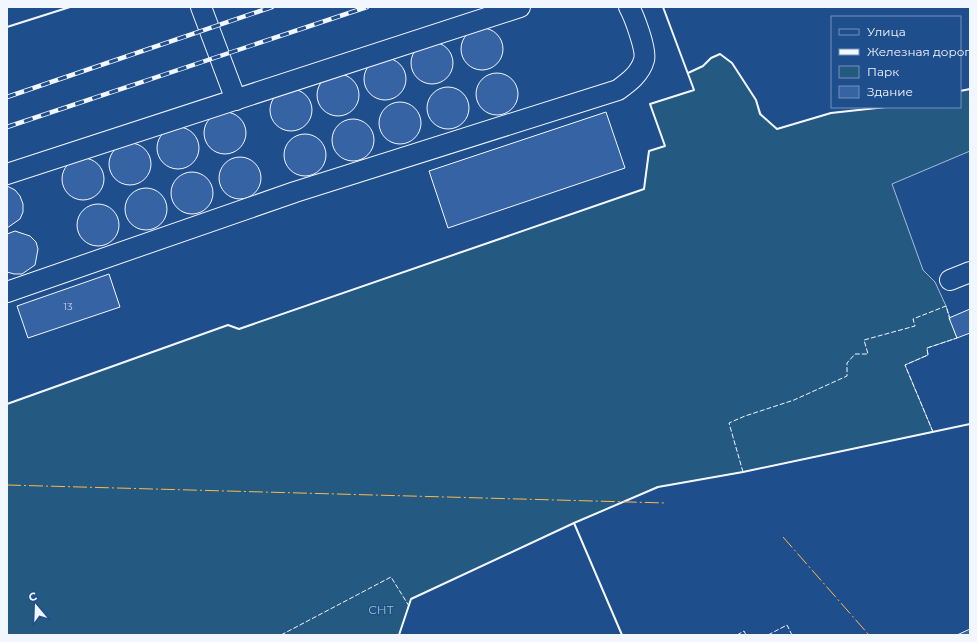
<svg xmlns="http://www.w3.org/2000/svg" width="977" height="642" font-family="Montserrat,sans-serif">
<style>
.green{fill:#245a82;stroke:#a8bbd7}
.building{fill:#3563a3;stroke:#f2f6ff}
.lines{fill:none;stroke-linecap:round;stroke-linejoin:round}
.minor-casing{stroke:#f2f6ff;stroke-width:22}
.minor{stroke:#1f4e8c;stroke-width:20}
.rail-casing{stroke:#f2f6ff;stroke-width:4.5}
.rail{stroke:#1f4e8c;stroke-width:3;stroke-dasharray:9;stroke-linecap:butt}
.fence{stroke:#f2f6ff;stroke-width:1;stroke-dasharray:5 2;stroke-linecap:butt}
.wall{stroke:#f2f6ff;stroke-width:2}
.power{stroke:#ffb74d;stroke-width:1;stroke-dasharray:14 3 2 3;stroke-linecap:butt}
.labels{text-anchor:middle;stroke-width:3;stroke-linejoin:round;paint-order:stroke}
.number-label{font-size:10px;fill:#c3d1e8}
.park-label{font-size:12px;fill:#97c8a6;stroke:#1f4e8c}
</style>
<rect width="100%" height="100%" fill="#1f4e8c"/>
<polygon class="green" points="720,54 732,63 756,100 761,114 777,129 831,113 886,107 960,107 960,91 970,89 970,151 892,184 923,270 935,282 946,306 957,338 927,348 928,355 905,365 933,432 743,472 657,487 574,523 411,599 399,635 7,635 7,404 228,325 239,329 644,189 649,151 665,146 650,104 694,90 688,73 703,66 711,58"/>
<g class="building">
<circle cx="482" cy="49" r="21"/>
<circle cx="432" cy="63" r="21"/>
<circle cx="385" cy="79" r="21"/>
<circle cx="497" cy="94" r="21"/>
<circle cx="338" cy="95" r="21"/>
<circle cx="448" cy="108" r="21"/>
<circle cx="291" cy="110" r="21"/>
<circle cx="400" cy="123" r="21"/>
<circle cx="225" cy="133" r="21"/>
<polygon points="606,112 625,168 448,228 429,171"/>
<circle cx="353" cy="140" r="21"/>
<circle cx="178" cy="148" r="21"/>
<circle cx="305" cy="155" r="21"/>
<circle cx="130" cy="164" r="21"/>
<circle cx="240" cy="178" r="21"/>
<circle cx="83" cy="179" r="21"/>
<circle cx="192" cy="193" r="21"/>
<polygon points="7,186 15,190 20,196 23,204 23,212 20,219 7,228"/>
<circle cx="146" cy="209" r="21"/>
<circle cx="98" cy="225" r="21"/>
<polygon points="15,231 30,236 36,242 38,249 35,265 22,274 14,274 7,272 7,234"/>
<polygon points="109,274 120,307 28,338 17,306"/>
<polygon points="970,309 970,333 957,338 949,318"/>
<polygon points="970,629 970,635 957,635"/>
</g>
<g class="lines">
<defs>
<g id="minor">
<polyline points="201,7 236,100"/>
<polyline points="7,174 520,7"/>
<polyline points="950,280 970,272"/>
<path d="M7,292l288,-100 323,-102c11,-8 22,-16 26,-30 3,-10 -10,-44 -15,-53"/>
</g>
</defs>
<use href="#minor" class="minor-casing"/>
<use href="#minor" class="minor"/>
<defs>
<g id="rail">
<polyline points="7,97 272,7"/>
<polyline points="7,127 367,7"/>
</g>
</defs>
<use href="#rail" class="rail-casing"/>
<use href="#rail" class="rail"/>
<g class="fence">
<polyline points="933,432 905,365 928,355 927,348 957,338 957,337"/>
<polyline points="743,472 729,423 745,416 794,400 847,376 847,363 855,354 868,354 864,340 915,326 913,319 946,306 950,320"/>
<polyline points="281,635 391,577 409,606"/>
<polyline points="737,635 744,631 746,635"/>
<polyline points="768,635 787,625 792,635"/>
</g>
<g class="wall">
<polyline points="7,27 70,7"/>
<polyline points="688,73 703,66 711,58 720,54 732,63 756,100 760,114 777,129 831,113 886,107"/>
<polyline points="960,91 970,89"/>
<polyline points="7,404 228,325 239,329 644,189 649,151 665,146 650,104 694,90 663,7"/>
<polyline points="574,523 622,635"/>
<polyline points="399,635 411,599 574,523 658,487 743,472 970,424"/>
</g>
<g class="power">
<polyline points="7,485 666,503"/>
<polyline points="783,537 869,635"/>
</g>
</g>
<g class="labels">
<g class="number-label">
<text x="68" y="310">13</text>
</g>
<g class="park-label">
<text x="381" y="614">СНТ</text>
</g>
</g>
<rect width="977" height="642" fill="none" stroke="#f2f6ff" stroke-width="16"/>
<rect x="831" y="16" width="130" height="92" fill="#1f4e8c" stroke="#7391ba"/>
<rect x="839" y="29" width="20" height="6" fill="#1f4e8c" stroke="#7391ba"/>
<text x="867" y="36" font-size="12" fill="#f2f6ff">Улица</text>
<rect x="839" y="49" width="20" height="6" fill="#f2f6ff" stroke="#7391ba"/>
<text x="867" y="56" font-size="12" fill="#f2f6ff">Железная дорога</text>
<rect x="839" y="66" width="20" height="12" fill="#245a82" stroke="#7391ba"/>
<text x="867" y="76" font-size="12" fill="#f2f6ff">Парк</text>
<rect x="839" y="86" width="20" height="12" fill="#3563a3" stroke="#7391ba"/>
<text x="867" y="96" font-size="12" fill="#f2f6ff">Здание</text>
<g transform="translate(36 606) rotate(341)" stroke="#1f4e8c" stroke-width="3" paint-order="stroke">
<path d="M0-3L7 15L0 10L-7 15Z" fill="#f2f6ff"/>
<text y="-6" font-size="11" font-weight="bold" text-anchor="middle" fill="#f2f6ff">С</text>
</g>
</svg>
